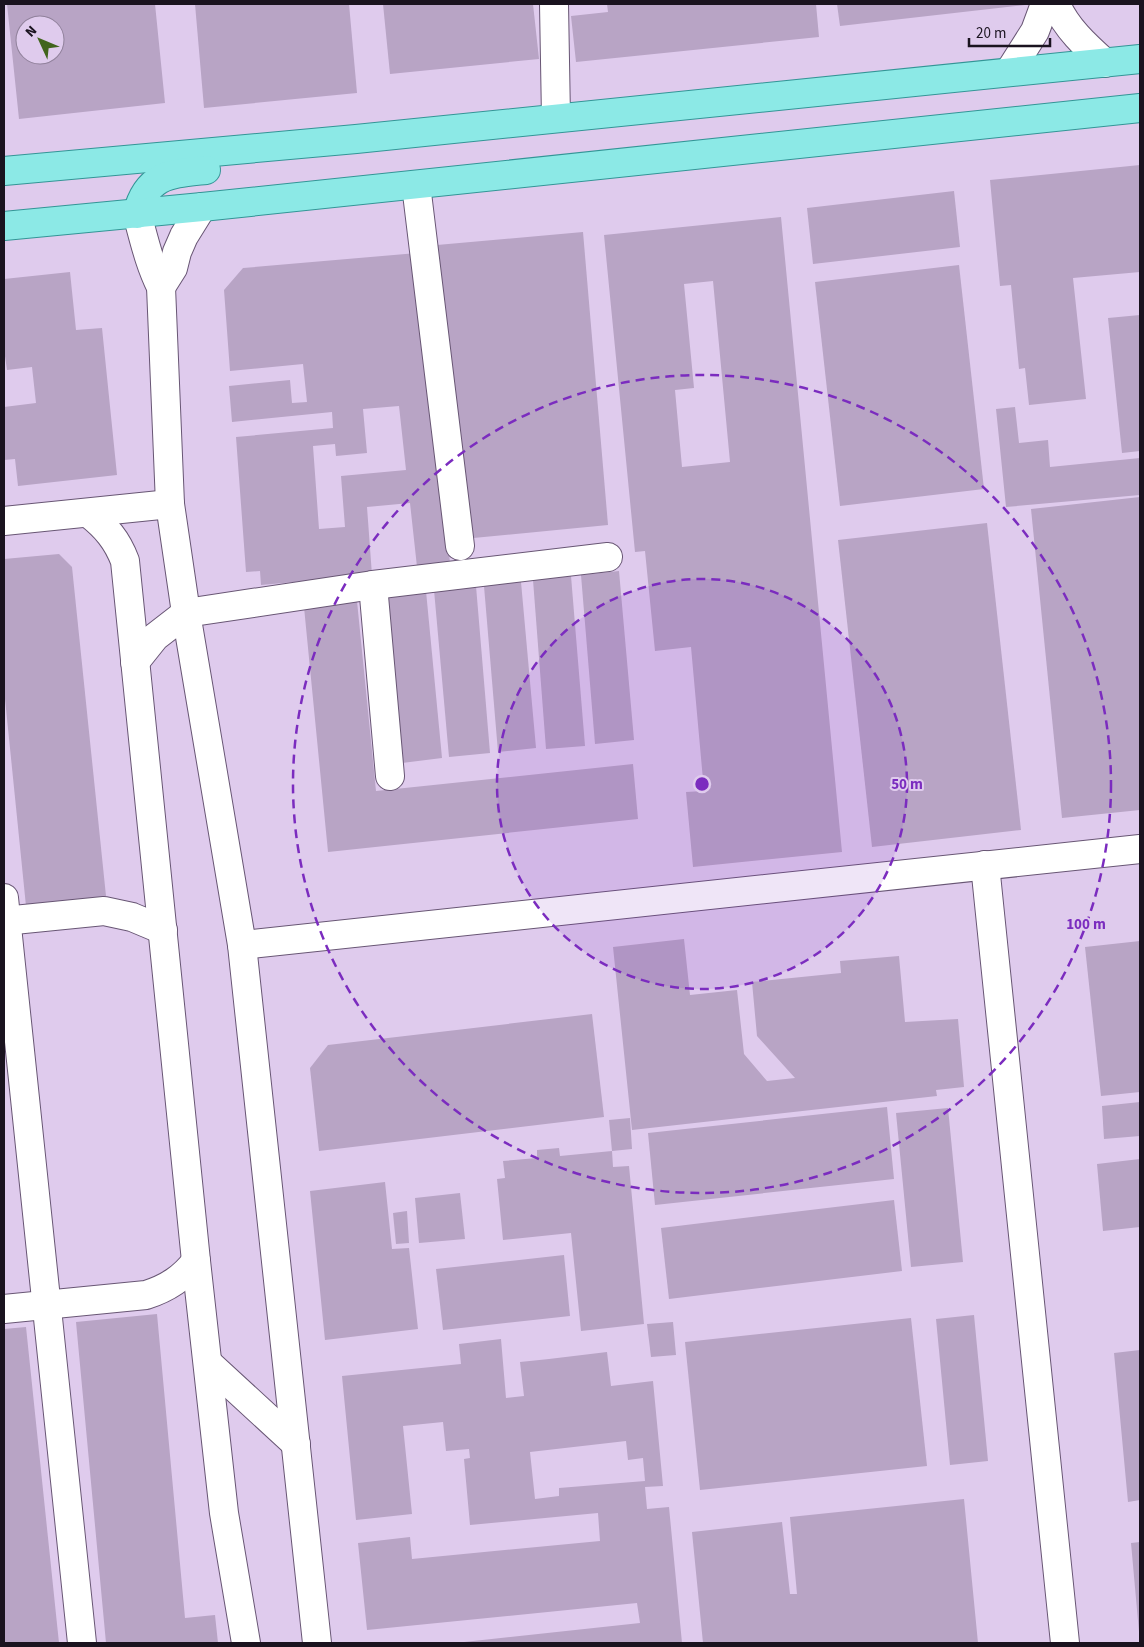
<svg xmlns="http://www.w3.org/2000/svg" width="1144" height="1647" font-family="'Source Sans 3',sans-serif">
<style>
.building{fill:#b8a4c5;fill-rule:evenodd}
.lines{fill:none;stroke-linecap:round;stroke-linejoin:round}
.minor-casing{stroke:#685674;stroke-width:30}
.major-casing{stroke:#339596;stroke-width:30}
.minor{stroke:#fff;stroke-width:28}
.major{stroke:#8ce9e6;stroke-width:28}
.ring{fill:none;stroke:#7b2cbf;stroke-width:2.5;stroke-dasharray:9 6}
.centre{fill:#7b2cbf;stroke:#dfcbed;stroke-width:2.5}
.ring-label{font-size:15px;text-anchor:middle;font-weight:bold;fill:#7b2cbf;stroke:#dfcbed;stroke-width:4;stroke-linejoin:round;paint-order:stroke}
</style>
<rect width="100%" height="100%" fill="#dfcbed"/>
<g class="building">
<path d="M7,4h148l10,99 -146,16zM25,25h30v30h-30z"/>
<polygon points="195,4 349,4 357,93 204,108"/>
<polygon points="383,4 533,4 539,59 390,74"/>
<polygon points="607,4 816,4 819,37 576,62 571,16 608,12"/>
<polygon points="837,4 1025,4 1025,5 840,26"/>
<polygon points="1140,165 1140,272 1073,278 1086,399 1029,405 1025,368 1019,369 1011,285 1000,286 990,180"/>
<polygon points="954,191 960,247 813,264 807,208"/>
<path d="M781,217l61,635 -149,15 -7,-75 18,-1 -13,-144 -36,4 -10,-100 -10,1 -31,-317zM713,281l17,181 -48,5 -7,-77 19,-2 -10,-104z"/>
<polygon points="583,232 608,525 463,539 437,245"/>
<path d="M417,253l34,319 -33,4 -8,-73 -43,4 5,68 -111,10 -1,-14 -14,1 -10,-135 97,-9 -1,-16 -100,10 -3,-36 61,-6 2,23 15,-1 -4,-38 -73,7 -6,-81 19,-22zM399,406l7,64 -65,6 4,51 -26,2 -6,-83 22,-2 1,12 31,-3 -4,-44z"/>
<polygon points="959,265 984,489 840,506 815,282"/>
<polygon points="70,272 76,330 102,328 117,475 18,486 15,459 4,460 4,407 36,403 32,367 7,370 4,349 4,279"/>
<polygon points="1140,315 1140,451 1122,453 1108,318"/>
<polygon points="1015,407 1019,443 1048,440 1050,467 1140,458 1140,495 1006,507 996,409"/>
<polygon points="1140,497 1140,810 1062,818 1031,509"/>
<polygon points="987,523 1021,830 872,847 838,540"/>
<polygon points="59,554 72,567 106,896 26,906 4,689 4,559"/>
<polygon points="619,571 634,740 595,744 581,575"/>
<polygon points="571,576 585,746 546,749 533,580"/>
<polygon points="521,582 536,748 498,752 484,586"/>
<polygon points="476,586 490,753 449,757 434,590"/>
<polygon points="426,591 442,758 402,763 385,595"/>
<polygon points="357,601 376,791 633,764 638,819 328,852 304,607"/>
<polygon points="684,939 690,995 737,990 744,1054 767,1081 795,1078 757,1036 752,982 841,973 840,961 899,956 905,1022 958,1019 964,1087 936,1090 937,1096 632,1130 613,947"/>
<polygon points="1140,941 1140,1092 1101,1096 1085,947"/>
<polygon points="592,1014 604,1117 319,1151 310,1068 328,1045"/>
<polygon points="1140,1102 1140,1136 1104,1139 1102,1106"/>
<polygon points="887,1107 894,1179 655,1205 648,1133"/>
<polygon points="948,1108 963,1262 911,1267 896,1113"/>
<polygon points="630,1118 632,1149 612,1151 613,1167 629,1166 644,1324 581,1331 571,1233 503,1240 497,1179 505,1178 503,1161 537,1158 537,1150 559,1148 560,1156 612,1151 609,1120"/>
<polygon points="1140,1159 1140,1227 1103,1231 1097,1164"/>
<polygon points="385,1182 392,1249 409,1248 418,1329 325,1340 310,1191"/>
<polygon points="460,1193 465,1239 419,1243 415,1198"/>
<polygon points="894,1200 902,1271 669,1299 661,1228"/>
<polygon points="407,1211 409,1243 396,1244 393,1213"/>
<polygon points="564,1255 570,1316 443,1330 436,1269"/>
<polygon points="157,1314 185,1618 215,1615 218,1643 106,1643 76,1322"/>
<polygon points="974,1315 988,1461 950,1465 936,1319"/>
<polygon points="911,1318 927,1466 700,1490 685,1342"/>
<polygon points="673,1322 676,1355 651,1357 647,1324"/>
<polygon points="26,1327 59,1643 4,1643 4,1329"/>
<path d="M501,1339l5,59 18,-2 -4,-34 29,-3 58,-7 4,34 42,-5 10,105 -18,1 2,22 22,-2 13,136h-217l-1,-1 176,-19 -3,-20 -270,27 -9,-87 52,-6 2,22 188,-18 -2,-28 -128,12 -6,-66 6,-1 -1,-9 -23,2 -3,-29 -40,4 9,88 -56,6 -14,-144 119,-12 -2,-20zM626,1441l2,19 15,-2 2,23 -86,7v8l-24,3 -5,-47z"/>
<polygon points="1140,1350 1140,1500 1128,1502 1114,1353"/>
<polygon points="964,1499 978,1643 703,1643 692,1532 782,1522 790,1594 797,1594 790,1517"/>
<polygon points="1140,1542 1140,1632 1139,1632 1131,1543"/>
</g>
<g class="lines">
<defs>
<g id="minor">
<polyline points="554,4 556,118"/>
<path d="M1056,4c10,24 30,42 49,59"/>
<polyline points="1009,72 1035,31 1045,4"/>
<polyline points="416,185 460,546"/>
<path d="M137,214c7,25 12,49 24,73l9,217 16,109 56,332 75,698"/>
<polyline points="161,287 173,268 177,252 184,236 202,207"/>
<path d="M88,513c18,14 29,27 37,48l71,700 28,252 22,130"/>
<polyline points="4,521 170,504"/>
<polyline points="373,585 390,776"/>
<polyline points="135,662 155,637 186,613 373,585 608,557"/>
<polyline points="985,865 1065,1643"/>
<polyline points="4,898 82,1643"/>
<polyline points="4,921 104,911 132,917 163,930"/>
<polyline points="242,945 1140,849"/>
<path d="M4,1309l142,-14c22,-7 37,-17 50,-34"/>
<polyline points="208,1363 296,1444"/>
</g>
<g id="major">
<polyline points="4,171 356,139 1140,59"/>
<path d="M137,214c10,-40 33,-40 69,-44"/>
<polyline points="4,226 202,207 1140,108"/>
</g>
</defs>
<use href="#minor" class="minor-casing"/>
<use href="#major" class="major-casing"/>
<use href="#minor" class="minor"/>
<use href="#major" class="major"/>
</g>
<circle cx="702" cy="784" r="205" fill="#7b2cbf" fill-opacity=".12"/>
<g class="ring">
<circle cx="702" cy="784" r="205"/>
<circle cx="702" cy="784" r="409"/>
</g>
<circle cx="702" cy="784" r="8" class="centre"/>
<g class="ring-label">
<text x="907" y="789">50 m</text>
<text x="1086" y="929">100 m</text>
</g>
<rect width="1144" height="1647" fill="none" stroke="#1a131f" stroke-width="10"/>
<g transform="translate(40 40) rotate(314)"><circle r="24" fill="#dfcbed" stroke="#90819b"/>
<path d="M0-4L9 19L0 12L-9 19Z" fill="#41641c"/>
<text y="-8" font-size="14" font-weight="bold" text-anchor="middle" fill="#1a131f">N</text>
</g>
<path d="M969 38v8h81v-8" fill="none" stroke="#1a131f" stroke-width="2.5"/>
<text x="976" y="38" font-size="15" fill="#1a131f" stroke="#dfcbed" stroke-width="4" paint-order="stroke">20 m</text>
</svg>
